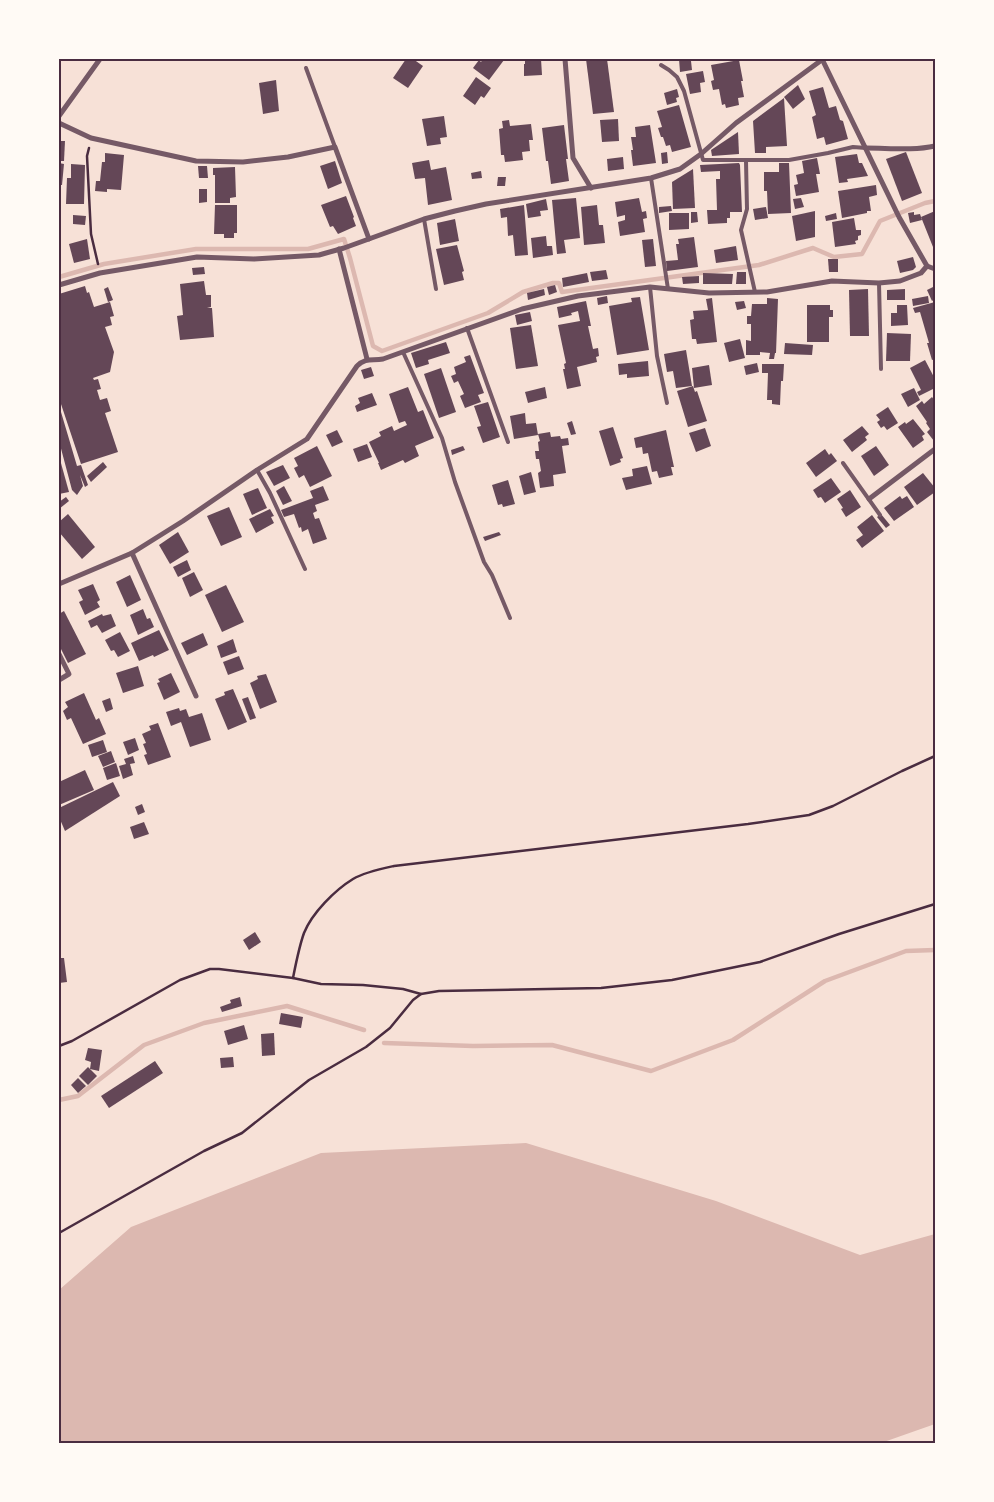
<svg xmlns="http://www.w3.org/2000/svg" width="994" height="1502" font-family="Lato,sans-serif">
<style>
.water{fill:#dcb8b0}
.lines{fill:none;stroke-linecap:round;stroke-linejoin:round}
.stream{stroke:#dcb8b0;stroke-width:4.5}
.building{fill:#644757}
.path{stroke:#4a2c40;stroke-width:2.5}
.service{stroke:#755966;stroke-width:4}
.minor{stroke:#755966;stroke-width:5}
.neatline{fill:none;stroke:#4a2c40;stroke-width:2}
</style>
<rect width="100%" height="100%" fill="#f7e1d7"/>
<polygon class="water" points="526,1143 716,1201 860,1255 935,1234 935,1424 881,1443 59,1443 59,1290 131,1227 321,1153"/>
<g class="lines">
<g class="stream">
<polyline points="59,277 104,264 196,249 308,249 344,239 350,258 373,346 382,351 488,313 523,292 553,283 559,283 562,292 759,265 813,248 834,257 862,254 880,221 925,203 935,201"/>
<polyline points="384,1043 473,1046 552,1045 651,1071 733,1040 825,981 906,951 935,950"/>
<polyline points="59,1100 78,1096 144,1045 204,1023 287,1006 364,1030"/>
</g>
</g>
<g class="building">
<polygon points="406,59 413,59 423,66 408,88 393,78"/>
<polygon points="483,59 502,59 504,60 489,80 473,68 479,60 481,62"/>
<polygon points="525,59 541,59 542,75 524,76 524,64 525,64"/>
<polygon points="586,59 607,59 614,112 593,114"/>
<polygon points="679,59 693,59 693,61 691,61 692,70 680,72"/>
<polygon points="739,60 743,81 741,81 744,97 738,98 739,105 726,108 725,104 722,105 719,89 713,90 711,81 714,80 711,65"/>
<polygon points="703,71 705,82 700,83 701,92 690,94 686,74"/>
<polygon points="476,77 491,88 484,98 481,96 475,105 463,96"/>
<polygon points="276,80 279,111 263,114 259,83"/>
<polygon points="798,85 805,99 793,109 784,97"/>
<polygon points="823,87 829,108 836,106 840,120 843,121 848,139 826,145 824,137 817,139 812,117 816,115 809,91"/>
<polygon points="677,89 679,97 676,98 677,102 667,105 664,93"/>
<polygon points="784,98 787,146 766,147 766,153 755,153 753,121"/>
<polygon points="679,105 691,147 672,152 670,145 666,146 663,137 661,137 658,128 662,127 657,111"/>
<polygon points="444,116 447,137 440,138 441,144 427,146 422,119"/>
<polygon points="618,119 619,141 602,142 600,120"/>
<polygon points="509,120 510,126 531,124 533,140 529,140 530,151 522,152 523,160 505,162 504,155 501,155 499,129 503,128 502,121"/>
<polygon points="564,125 568,159 566,159 569,181 551,184 548,161 546,161 542,128"/>
<polygon points="650,125 656,163 633,166 631,150 633,150 631,137 636,137 635,127"/>
<polygon points="738,132 739,154 712,156 711,150"/>
<polygon points="59,141 65,141 64,161 59,161"/>
<polygon points="667,152 668,163 662,164 661,153"/>
<polygon points="906,152 922,193 902,201 886,159"/>
<polygon points="105,153 124,155 121,190 107,189 107,192 95,191 96,181 100,181 102,162 105,162"/>
<polygon points="857,154 859,163 862,163 868,176 847,179 848,182 839,183 835,157"/>
<polygon points="623,157 624,169 608,171 607,159"/>
<polygon points="817,158 820,174 816,174 819,192 796,196 794,185 798,184 796,175 804,173 802,161"/>
<polygon points="429,160 431,170 446,167 452,200 428,205 425,178 415,179 412,163"/>
<polygon points="335,161 342,183 328,189 320,166"/>
<polygon points="59,163 64,164 62,185 59,185"/>
<polygon points="739,163 740,165 742,212 730,212 730,218 727,218 727,223 708,224 707,210 717,210 716,179 720,179 720,171 701,172 700,165"/>
<polygon points="779,163 789,163 791,213 768,214 767,191 764,191 764,172 779,172"/>
<polygon points="71,164 85,165 84,204 66,204 67,178 71,178"/>
<polygon points="198,166 207,166 208,178 199,178"/>
<polygon points="235,167 236,197 230,198 230,203 215,203 215,175 213,175 213,168"/>
<polygon points="693,169 695,208 673,209 672,182"/>
<polygon points="481,171 482,178 472,179 471,173"/>
<polygon points="498,177 506,177 505,186 497,186"/>
<polygon points="876,185 877,195 869,197 871,211 867,211 867,213 842,218 838,191"/>
<polygon points="199,189 207,189 207,202 199,203"/>
<polygon points="346,196 354,217 353,218 356,226 338,234 333,226 330,227 321,205"/>
<polygon points="576,198 580,238 564,240 566,253 557,254 552,200"/>
<polygon points="639,198 642,212 646,211 647,218 643,219 645,232 620,236 618,222 625,220 625,215 617,217 615,202"/>
<polygon points="801,198 804,207 795,209 793,199"/>
<polygon points="546,199 548,210 540,211 541,216 528,218 526,204"/>
<polygon points="215,205 237,205 237,233 234,233 234,238 224,238 224,234 214,234"/>
<polygon points="524,205 528,255 515,256 513,235 508,236 507,217 501,218 500,209"/>
<polygon points="597,205 599,225 603,225 605,243 584,245 581,207"/>
<polygon points="671,206 672,211 659,213 659,207"/>
<polygon points="766,207 768,218 755,220 753,209"/>
<polygon points="815,211 815,237 796,241 792,216"/>
<polygon points="935,211 935,252 921,217"/>
<polygon points="691,212 697,212 698,222 691,223"/>
<polygon points="914,212 914,215 920,214 922,220 910,223 908,213"/>
<polygon points="669,213 689,213 689,229 669,230"/>
<polygon points="836,213 837,219 826,221 825,216"/>
<polygon points="73,215 86,216 85,225 73,224"/>
<polygon points="854,218 856,230 861,230 861,235 858,236 858,240 855,241 856,244 835,247 832,222"/>
<polygon points="455,219 459,241 440,245 437,223"/>
<polygon points="546,236 547,246 552,246 553,255 533,258 531,238"/>
<polygon points="694,237 698,267 667,271 666,261 678,260 676,244 679,244 678,239"/>
<polygon points="87,239 90,259 74,263 69,244"/>
<polygon points="653,239 656,266 645,267 642,240"/>
<polygon points="457,245 464,271 462,272 464,280 444,285 436,249"/>
<polygon points="736,246 738,260 716,263 714,250"/>
<polygon points="913,257 916,267 913,270 900,273 897,261"/>
<polygon points="828,259 838,259 838,272 829,272"/>
<polygon points="204,267 205,274 193,275 192,268"/>
<polygon points="606,270 608,279 592,281 590,272"/>
<polygon points="737,272 746,272 746,284 736,284"/>
<polygon points="587,273 589,282 563,287 562,278"/>
<polygon points="703,273 733,274 732,284 703,284"/>
<polygon points="699,276 699,283 683,284 682,277"/>
<polygon points="204,281 206,295 211,295 211,307 207,308 212,308 214,337 180,340 177,316 183,315 180,284"/>
<polygon points="555,285 557,292 549,295 547,287"/>
<polygon points="85,286 87,293 89,292 94,307 110,302 114,316 110,317 112,325 105,327 114,352 110,372 93,378 94,380 98,379 101,389 97,390 100,400 107,398 111,411 105,413 118,452 81,464 59,398 59,294"/>
<polygon points="935,286 935,299 932,301 927,290"/>
<polygon points="108,287 113,300 108,302 104,289"/>
<polygon points="544,289 545,295 528,300 527,293"/>
<polygon points="868,289 869,336 850,336 849,290"/>
<polygon points="905,289 905,300 887,300 887,290"/>
<polygon points="607,296 608,303 598,305 597,298"/>
<polygon points="928,296 929,303 913,306 912,299"/>
<polygon points="640,297 649,350 617,355 609,306 632,302 631,298"/>
<polygon points="712,298 717,342 697,344 696,339 692,339 690,320 694,319 693,311 708,310 706,299"/>
<polygon points="767,298 778,299 776,353 775,353 774,359 769,359 770,353 760,352 760,355 746,355 746,340 751,341 751,324 747,324 747,316 751,316 752,304 767,304"/>
<polygon points="586,301 591,326 588,326 593,349 598,348 599,356 596,357 597,362 577,367 581,386 567,389 563,369 565,369 564,364 566,363 558,325 580,321 578,311 571,313 572,315 559,318 557,307"/>
<polygon points="744,301 746,308 737,310 735,302"/>
<polygon points="935,302 935,359 932,360 927,343 929,343 920,312 915,313 913,308"/>
<polygon points="807,305 830,305 830,310 833,310 833,317 829,317 829,342 807,342"/>
<polygon points="897,305 907,305 908,325 891,326 891,313 897,313"/>
<polygon points="530,312 532,321 517,325 515,315"/>
<polygon points="531,325 538,366 516,369 510,328"/>
<polygon points="887,333 911,334 910,361 886,361"/>
<polygon points="740,339 745,358 729,362 724,343"/>
<polygon points="446,342 450,353 428,360 429,364 416,368 411,353"/>
<polygon points="785,343 813,345 812,355 784,354"/>
<polygon points="686,350 692,386 676,388 673,371 667,372 664,354"/>
<polygon points="470,355 484,393 478,395 481,402 465,408 460,396 464,394 458,381 454,383 451,376 456,374 454,367 466,362 464,357"/>
<polygon points="925,360 935,379 935,388 919,396 917,392 921,390 910,368"/>
<polygon points="648,361 649,376 627,378 627,374 619,375 618,364"/>
<polygon points="757,363 759,372 746,375 744,366"/>
<polygon points="762,364 784,364 783,381 781,381 780,405 772,404 772,400 767,400 768,373 762,373"/>
<polygon points="709,365 712,385 694,388 692,368"/>
<polygon points="371,367 374,376 364,379 361,370"/>
<polygon points="441,368 456,412 439,418 424,374"/>
<polygon points="693,386 695,392 697,391 707,421 688,427 677,391"/>
<polygon points="408,387 418,412 423,410 434,438 415,446 419,456 405,463 403,460 381,470 378,463 379,463 369,442 381,436 379,432 392,426 394,431 407,425 405,421 399,423 389,394"/>
<polygon points="545,387 547,398 528,403 525,392"/>
<polygon points="914,388 920,400 908,407 901,394"/>
<polygon points="372,393 377,405 357,412 355,406 360,403 358,398"/>
<polygon points="932,397 935,401 935,434 934,435 935,439 934,441 927,432 930,429 926,423 927,422 916,406 922,401 924,404"/>
<polygon points="488,402 500,437 483,443 477,427 481,426 474,406"/>
<polygon points="888,407 898,423 887,430 884,426 881,428 877,422 880,420 876,415"/>
<polygon points="59,412 61,412 77,466 81,465 88,485 85,487 80,475 83,486 77,495 72,490 59,441"/>
<polygon points="525,413 526,424 536,423 538,435 514,439 510,416"/>
<polygon points="913,419 925,434 922,436 924,440 913,448 898,427 905,422 906,424"/>
<polygon points="572,421 576,434 571,435 567,423"/>
<polygon points="862,426 869,434 865,437 867,440 852,452 843,440"/>
<polygon points="613,427 623,458 620,459 621,462 610,466 599,431"/>
<polygon points="705,428 711,446 696,452 689,433"/>
<polygon points="337,430 343,442 332,447 326,435"/>
<polygon points="666,430 674,467 671,467 673,475 659,478 657,471 652,472 648,453 643,454 642,447 636,448 634,438"/>
<polygon points="550,432 551,437 560,436 561,439 568,438 569,445 562,446 566,473 553,475 554,486 540,488 538,473 541,471 539,459 536,459 535,451 539,451 538,442 540,441 538,434"/>
<polygon points="367,444 372,457 358,462 353,449"/>
<polygon points="317,446 332,476 310,487 304,475 299,478 294,468 298,466 294,458"/>
<polygon points="463,446 465,450 452,455 451,450"/>
<polygon points="876,446 889,465 874,476 861,456"/>
<polygon points="825,449 829,455 831,453 837,461 816,477 806,463"/>
<polygon points="59,456 69,492 59,494"/>
<polygon points="103,462 107,467 91,482 87,476"/>
<polygon points="283,465 290,478 274,486 266,472"/>
<polygon points="647,466 652,484 626,490 622,478 633,476 632,469"/>
<polygon points="531,472 536,492 524,495 519,476"/>
<polygon points="923,473 935,488 935,492 917,505 904,487"/>
<polygon points="831,478 841,492 825,503 821,497 818,498 813,490"/>
<polygon points="508,480 515,504 503,507 502,504 498,505 492,485"/>
<polygon points="284,486 292,501 283,505 276,491"/>
<polygon points="323,486 329,500 315,505 317,511 313,513 315,519 319,518 327,539 313,544 308,529 302,532 301,527 299,528 294,514 284,517 281,510 313,498 310,491"/>
<polygon points="258,488 267,508 252,515 243,494"/>
<polygon points="850,490 861,507 846,517 841,509 843,508 837,499"/>
<polygon points="900,496 902,499 907,496 914,507 894,521 884,508"/>
<polygon points="66,497 69,501 59,509 59,502"/>
<polygon points="229,507 242,537 221,546 207,516"/>
<polygon points="270,509 274,516 271,517 274,523 256,533 249,519"/>
<polygon points="68,514 95,547 82,559 59,532 59,522"/>
<polygon points="881,514 890,525 886,528 877,517"/>
<polygon points="872,515 884,531 862,548 856,540 863,535 857,527"/>
<polygon points="178,532 189,552 170,564 159,545"/>
<polygon points="499,532 501,535 485,541 483,537"/>
<polygon points="187,560 191,570 178,577 173,567"/>
<polygon points="194,572 203,590 190,597 182,578"/>
<polygon points="130,575 141,600 127,607 116,582"/>
<polygon points="93,584 100,600 97,602 100,607 85,615 79,602 83,600 78,590"/>
<polygon points="226,585 244,622 222,632 205,595"/>
<polygon points="143,609 147,619 150,618 154,627 138,635 130,615"/>
<polygon points="64,611 86,654 68,663 59,645 59,614"/>
<polygon points="102,614 103,616 111,614 116,626 102,633 97,625 91,628 88,621"/>
<polygon points="159,630 169,650 154,657 153,655 139,661 131,643"/>
<polygon points="120,632 130,651 118,657 114,650 111,651 105,640"/>
<polygon points="203,633 208,645 187,655 181,643"/>
<polygon points="233,639 237,652 221,658 217,646"/>
<polygon points="239,656 244,669 228,675 223,662"/>
<polygon points="138,666 144,686 123,693 116,673"/>
<polygon points="171,673 180,692 164,700 157,683 160,682 158,679"/>
<polygon points="266,674 277,702 260,709 250,683 258,679 257,676"/>
<polygon points="233,689 247,722 228,730 215,699 225,695 224,692"/>
<polygon points="84,693 96,720 99,718 106,734 83,744 71,718 67,720 63,711 68,707 65,702"/>
<polygon points="248,697 256,718 250,720 242,699"/>
<polygon points="110,698 113,709 106,712 102,701"/>
<polygon points="179,708 180,711 186,709 189,717 202,713 211,740 190,747 181,722 171,726 166,712"/>
<polygon points="158,723 171,757 148,765 144,755 147,754 143,744 146,743 142,734 151,730 149,726"/>
<polygon points="135,738 139,750 128,755 123,742"/>
<polygon points="103,740 107,752 92,757 88,745"/>
<polygon points="111,751 115,762 103,767 98,756"/>
<polygon points="133,756 135,763 130,764 133,775 123,779 119,766 126,764 124,759"/>
<polygon points="116,763 120,776 107,780 103,768"/>
<polygon points="85,770 94,790 59,805 59,782"/>
<polygon points="113,782 120,796 65,831 59,817 59,808"/>
<polygon points="142,804 145,812 138,815 135,807"/>
<polygon points="144,822 149,834 134,839 130,827"/>
<polygon points="255,932 261,942 249,950 243,940"/>
<polygon points="59,958 64,958 67,982 59,983"/>
<polygon points="240,997 242,1006 222,1012 220,1007 231,1003 230,1000"/>
<polygon points="281,1013 303,1017 301,1028 279,1024"/>
<polygon points="244,1025 248,1039 228,1045 224,1031"/>
<polygon points="274,1033 275,1055 262,1056 261,1034"/>
<polygon points="88,1048 102,1050 99,1071 90,1069 91,1062 85,1060"/>
<polygon points="233,1057 234,1067 221,1068 220,1058"/>
<polygon points="155,1061 163,1073 109,1108 101,1096"/>
<polygon points="88,1067 97,1076 88,1085 79,1076"/>
<polygon points="78,1078 86,1086 78,1093 71,1085"/>
</g>
<g class="lines">
<g class="path">
<polyline points="89,148 87,156 91,234 98,264"/>
<polyline points="293,978 321,984 363,985 403,989 421,994"/>
<path d="M59,1046l13,-5 108,-61 30,-11h9l74,9c3,-15 6,-31 11,-45 8,-20 31,-43 49,-54 12,-7 27,-10 41,-13l354,-42 61,-9 24,-9 69,-35 33,-15"/>
<polyline points="59,1233 204,1151 242,1133 309,1080 366,1047 390,1028 413,1000 421,994 439,991 601,988 672,980 760,962 839,934 935,904"/>
</g>
<g class="service">
<polyline points="661,65 669,70 677,77 684,91 703,160 789,160 828,153 853,147 866,148"/>
<polyline points="306,68 335,147"/>
<polyline points="746,161 747,209 741,230 755,292"/>
<polyline points="651,178 668,289"/>
<polyline points="424,219 436,289"/>
<polyline points="879,283 881,369"/>
<polyline points="650,287 657,356 667,403"/>
<polyline points="467,328 508,442"/>
<polyline points="403,352 442,438 455,482 484,562 492,575 510,618"/>
<polyline points="843,463 880,515"/>
<polyline points="257,470 270,493 305,569"/>
</g>
<g class="minor">
<polyline points="565,59 573,158 591,188"/>
<polyline points="822,59 899,217 927,266 935,269"/>
<polyline points="59,116 100,59"/>
<polyline points="59,123 91,138 196,161 243,162 288,157 335,147 369,239"/>
<path d="M866,148c23,0 47,3 69,-2"/>
<polyline points="339,249 367,359"/>
<polyline points="59,285 100,273 197,257 254,259 319,255 344,248 424,219 455,211 486,204 651,178 680,169 701,154 736,123 823,59"/>
<polyline points="869,499 935,449"/>
<polyline points="132,553 196,696"/>
<path d="M59,584l73,-31 51,-32 74,-51 50,-31 50,-73c9,-9 15,-5 26,-7l139,-50 56,-13 72,-9 59,6 58,-1 65,-11 47,2 21,-2 21,-8 6,-7"/>
<polyline points="59,654 69,674 59,680"/>
</g>
</g>
<rect width="994" height="1502" fill="none" stroke="#fffaf5" stroke-width="120"/>
<rect x="60" y="60" width="874" height="1382" class="neatline"/>
</svg>
